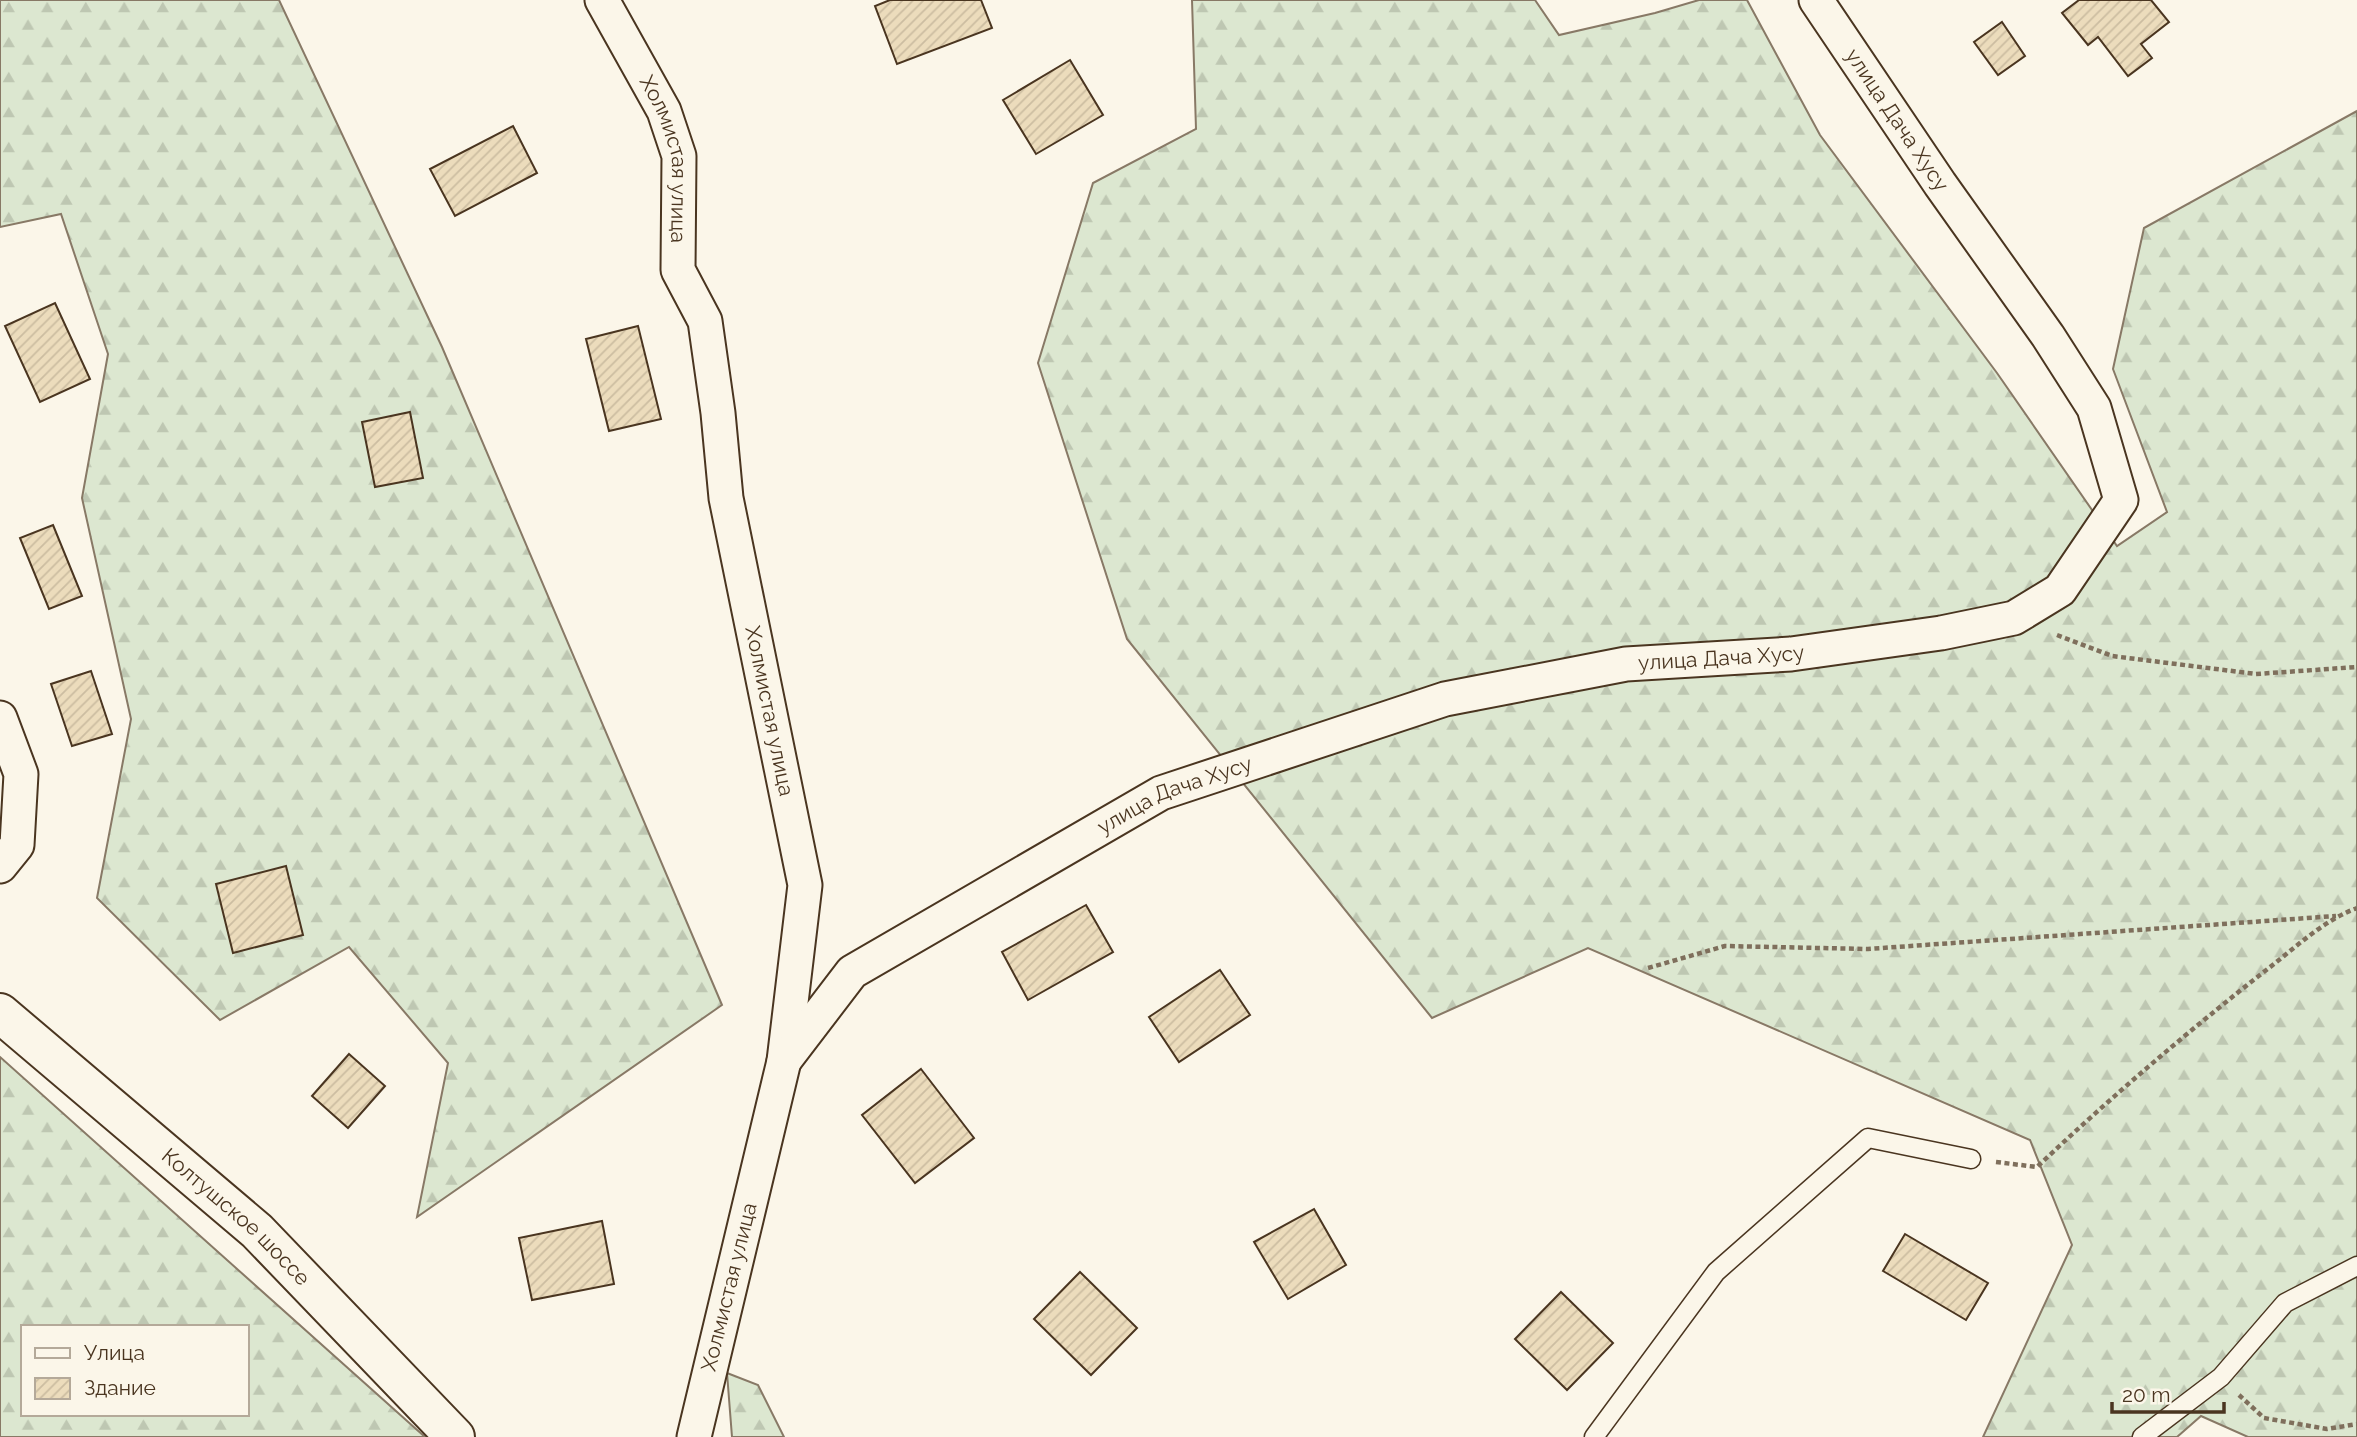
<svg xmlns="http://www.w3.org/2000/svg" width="2357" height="1437" font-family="Raleway,sans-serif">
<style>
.forest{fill:url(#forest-firs);stroke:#887966;stroke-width:2;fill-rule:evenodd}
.building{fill:url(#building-hatch);stroke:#4a3520;stroke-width:2}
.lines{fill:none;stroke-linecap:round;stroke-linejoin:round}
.lane-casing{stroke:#4a3520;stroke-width:21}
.street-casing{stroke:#4a3520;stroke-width:37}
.secondary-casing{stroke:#4a3520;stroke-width:42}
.path{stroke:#7f6f5c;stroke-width:4.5;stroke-dasharray:5 3.5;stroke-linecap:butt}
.lane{stroke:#fbf6e9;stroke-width:18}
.street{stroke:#fbf6e9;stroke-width:33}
.secondary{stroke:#fbf6e9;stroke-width:38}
.labels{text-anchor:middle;stroke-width:5;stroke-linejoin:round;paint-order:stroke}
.street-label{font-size:21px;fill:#4a3520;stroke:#fbf6e9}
</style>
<defs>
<pattern id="forest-firs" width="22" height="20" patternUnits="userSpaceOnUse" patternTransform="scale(1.75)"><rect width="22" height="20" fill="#dce7d0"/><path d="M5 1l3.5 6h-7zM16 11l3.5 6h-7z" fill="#bec7b2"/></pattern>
<pattern id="building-hatch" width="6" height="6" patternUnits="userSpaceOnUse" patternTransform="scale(1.75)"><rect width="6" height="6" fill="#ecdcbc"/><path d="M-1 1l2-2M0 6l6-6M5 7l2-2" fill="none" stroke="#ccbda1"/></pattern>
</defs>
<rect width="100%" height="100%" fill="#fbf6e9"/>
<g class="forest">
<polygon points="0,0 279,0 442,347 722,1005 417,1217 448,1063 349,947 220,1020 97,898 131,719 82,498 108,354 61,214 0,227"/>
<polygon points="1192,0 1535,0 1559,35 1655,13 1699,0 1747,0 1820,135 1997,373 2117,546 2167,512 2113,369 2144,228 2357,111 2357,1437 2248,1437 2201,1416 2177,1437 1983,1437 2072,1245 2030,1140 1588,948 1432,1018 1127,639 1038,363 1093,183 1196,129"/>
<path d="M0,1057l425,380h-425zM23,1327h224v87h-224z"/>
<polygon points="727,1373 758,1385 784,1437 732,1437"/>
</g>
<g class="building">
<polygon points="890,0 981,0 992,28 897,64 875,6"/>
<polygon points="2079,0 2151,0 2169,22 2141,44 2152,58 2128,76 2098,37 2088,45 2062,13"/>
<polygon points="2002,22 2025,56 1998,75 1974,42"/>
<polygon points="1070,60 1103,115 1036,154 1003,100"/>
<polygon points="513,126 537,173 455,216 430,169"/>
<polygon points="55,303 90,379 40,402 5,326"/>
<polygon points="638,326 661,419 609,431 586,339"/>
<polygon points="410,412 423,478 375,487 362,422"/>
<polygon points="53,525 82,596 49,609 20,538"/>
<polygon points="91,671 112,734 72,746 51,684"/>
<polygon points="286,866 303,935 233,953 216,884"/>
<polygon points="1086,905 1113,952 1028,1000 1002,952"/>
<polygon points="1220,970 1250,1015 1179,1062 1149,1017"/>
<polygon points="349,1054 385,1086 348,1128 312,1096"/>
<polygon points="921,1069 974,1138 915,1183 862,1115"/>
<polygon points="1314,1209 1346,1265 1288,1299 1254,1242"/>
<polygon points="602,1221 614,1284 532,1300 519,1238"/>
<polygon points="1905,1234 1988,1283 1966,1320 1883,1271"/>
<polygon points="1080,1272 1137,1328 1091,1375 1034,1319"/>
<polygon points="1561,1292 1613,1343 1567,1390 1515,1339"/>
</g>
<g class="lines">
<defs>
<g id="lane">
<polyline points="1594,1437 1716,1272 1868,1138 1971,1159"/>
<polyline points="2142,1437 2221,1377 2285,1303 2357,1266"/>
</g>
<g id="street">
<path id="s1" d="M602,0l62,111 15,45 -1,114 27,51 13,92 8,85 79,387 -21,176 -90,376"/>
<polyline points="0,718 21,774 17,845 0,866"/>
<path id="s2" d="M784,1061l68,-89 309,-179 284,-94 181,-35 165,-10 150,-21 73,-15 46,-28 61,-90 -27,-92 -46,-72 -108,-152 -124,-184"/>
</g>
<g id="secondary">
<path id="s3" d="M0,1013l257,218 198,206"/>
</g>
</defs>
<use href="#lane" class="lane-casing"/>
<use href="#street" class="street-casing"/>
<use href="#secondary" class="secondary-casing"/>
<g class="path">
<polyline points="2057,635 2112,656 2256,674 2357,667"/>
<polyline points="1648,968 1725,946 1868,949 2336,916"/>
<path d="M1996,1162l41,5c73,-69 149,-134 228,-196 29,-22 57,-50 92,-63"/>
<polyline points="2239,1395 2264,1418 2327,1429 2357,1424"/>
</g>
<use href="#lane" class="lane"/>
<use href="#street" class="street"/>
<use href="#secondary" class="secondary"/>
</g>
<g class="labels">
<g class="street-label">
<text transform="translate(1897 120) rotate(56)" y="7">улица Дача Хусу</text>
<text dy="7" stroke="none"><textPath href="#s1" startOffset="175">Холмистая улица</textPath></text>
<text dy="7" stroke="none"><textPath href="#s2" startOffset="1048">улица Дача Хусу</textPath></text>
<text dy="7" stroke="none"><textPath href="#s1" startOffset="742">Холмистая улица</textPath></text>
<text dy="7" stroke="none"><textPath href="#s2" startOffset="481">улица Дача Хусу</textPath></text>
<text dy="7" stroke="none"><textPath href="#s3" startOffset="312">Колтушское шоссе</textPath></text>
<text transform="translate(729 1287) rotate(-76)" y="7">Холмистая улица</text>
</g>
</g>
<rect x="21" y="1325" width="228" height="91" fill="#fbf6e9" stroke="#b4a999" stroke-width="2"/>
<rect x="35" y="1348" width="35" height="10" fill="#fbf6e9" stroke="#b4a999" stroke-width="2"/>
<text x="84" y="1360" font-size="21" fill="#4a3520">Улица</text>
<rect x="35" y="1378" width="35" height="21" fill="url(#building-hatch)" stroke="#b4a999" stroke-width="2"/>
<text x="84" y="1395" font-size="21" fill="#4a3520">Здание</text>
<path d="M2112 1402v10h112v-10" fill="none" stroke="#4a3520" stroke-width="3.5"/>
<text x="2122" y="1402" font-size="21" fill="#4a3520" stroke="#fbf6e9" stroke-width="5" paint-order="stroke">20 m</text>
</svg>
